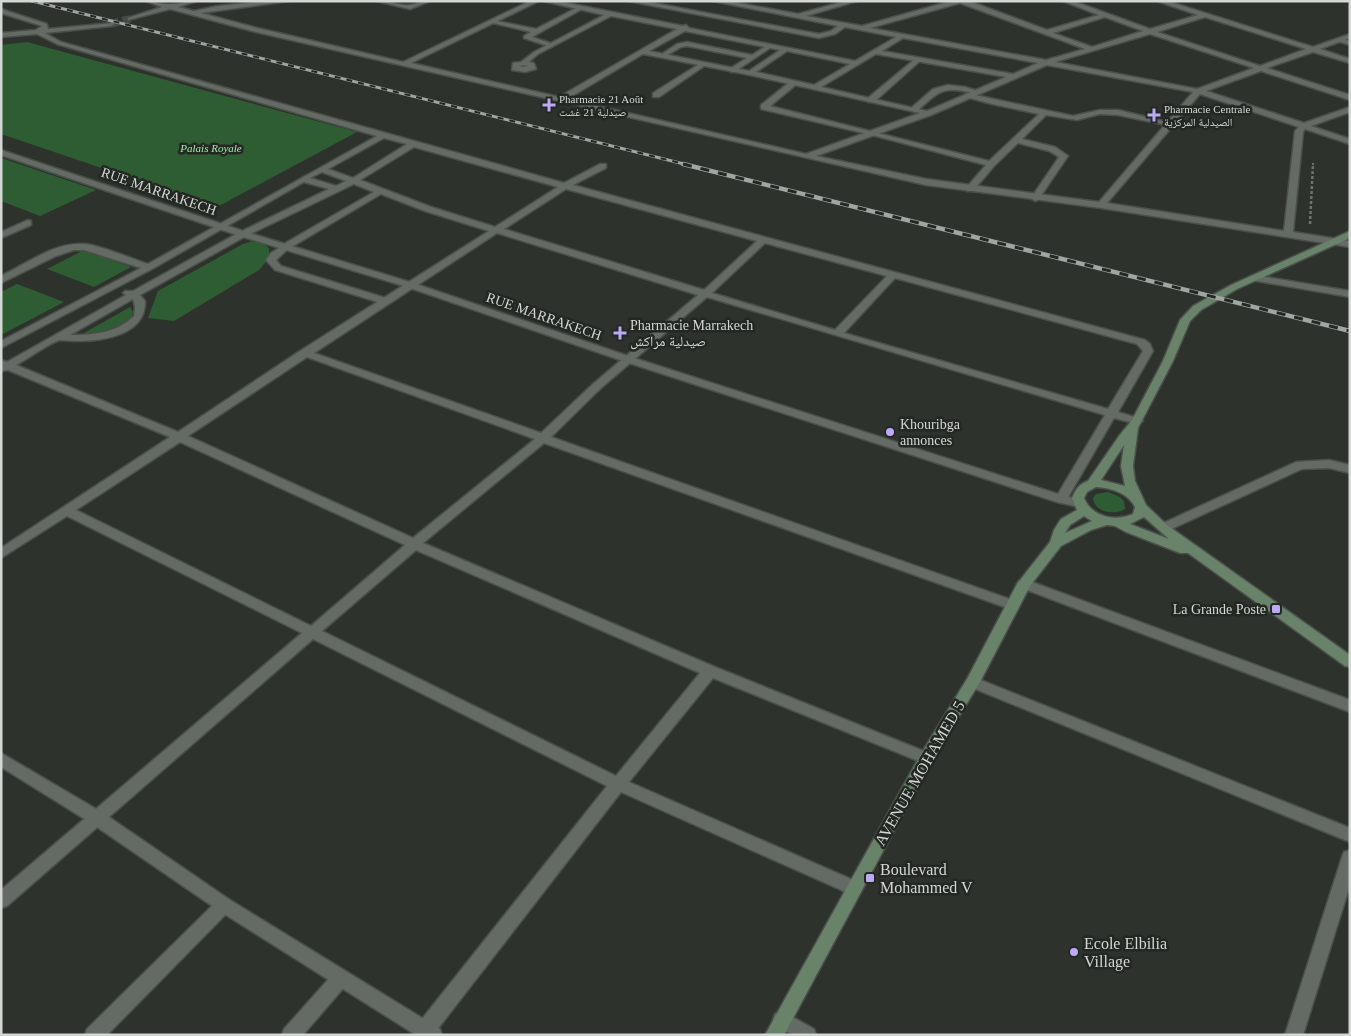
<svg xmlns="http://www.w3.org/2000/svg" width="1351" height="1036" font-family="'Times New Roman','Noto Naskh Arabic',serif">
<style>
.green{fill:#2f5d33}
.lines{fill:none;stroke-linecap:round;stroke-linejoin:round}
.minor-tunnel{stroke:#464b46;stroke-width:8;stroke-dasharray:8 4;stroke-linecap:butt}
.service-casing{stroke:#4a4f4a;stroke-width:3}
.minor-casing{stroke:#4a4f4a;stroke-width:3}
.tertiary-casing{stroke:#4a4f4a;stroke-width:3}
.secondary-casing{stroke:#4a4f4a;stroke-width:3}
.path-far1{stroke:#6f736f;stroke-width:2;stroke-dasharray:2 1;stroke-linecap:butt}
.path{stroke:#6f736f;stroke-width:2.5;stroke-dasharray:3 2;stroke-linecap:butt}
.service{fill:#646a64;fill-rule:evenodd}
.minor{fill:#646a64;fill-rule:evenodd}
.tertiary{fill:#646a64;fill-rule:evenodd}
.secondary{fill:#69826a;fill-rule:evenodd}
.rail-far1-casing{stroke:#a2a6a2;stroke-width:3}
.rail-casing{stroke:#a2a6a2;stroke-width:4.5}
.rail-far1{stroke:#232823;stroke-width:2;stroke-dasharray:6;stroke-linecap:butt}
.rail{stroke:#232823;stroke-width:3;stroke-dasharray:9;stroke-linecap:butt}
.poi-dot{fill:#bda9f5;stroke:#232823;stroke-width:2}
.labels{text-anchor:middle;stroke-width:5;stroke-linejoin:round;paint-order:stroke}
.far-poi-label{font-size:11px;fill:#d4d7d4;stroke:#232823;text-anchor:start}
.far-park-label{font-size:11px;font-style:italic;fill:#9eeea3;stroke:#232823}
.street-label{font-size:14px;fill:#d4d7d4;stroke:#232823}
.poi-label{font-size:14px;fill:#d4d7d4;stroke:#232823;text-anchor:start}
.near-street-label{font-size:16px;fill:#d4d7d4;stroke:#232823}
.near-poi-label{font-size:16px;fill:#d4d7d4;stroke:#232823;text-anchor:start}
</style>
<rect width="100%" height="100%" fill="#2d322d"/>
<g class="green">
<polygon points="27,42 357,132 217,207 1,134 1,45"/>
<polygon points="1,158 96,190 40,216 1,201"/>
<polygon points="253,241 262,243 269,248 269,258 259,270 174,321 148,318 158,291 243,244"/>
<polygon points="84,250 131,267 94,287 47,269"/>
<polygon points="17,284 64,302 1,335 1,292"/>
<path d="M130,307l3,5 -1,5c-15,11 -29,17 -48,16z"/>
<path d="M1108,492l12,5 4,4 1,8c-11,7 -31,3 -32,-11l3,-4z"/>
</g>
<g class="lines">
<polyline class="minor-tunnel" points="111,24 130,19"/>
<defs>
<g id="service">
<polygon points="580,6 583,8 582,9 532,37 553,44 553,46 551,47 524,38 524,36 531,32 489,22 492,20 536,29"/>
<polygon points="1339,38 1350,41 1350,45 1337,41 1337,39"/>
<polygon points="687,42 752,55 768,45 773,46 734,72 731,72 731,68 747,58 687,46 681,47 664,57 659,56 677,44"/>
<polygon points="915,59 921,60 874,102 868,102 868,98"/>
<polygon points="701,63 707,64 659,97 653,97 653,93"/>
<polygon points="791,81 798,83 770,106 989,161 1039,114 992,104 966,97 966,93 1073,116 1100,110 1118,110 1175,124 1171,126 1118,115 1100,114 1077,120 1046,115 1022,139 1055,147 1068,156 1038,200 1035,201 1031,198 1059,157 1049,151 1018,143 994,166 973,191 967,191 967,187 986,165 872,135 761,109 761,105"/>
<path d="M948,85l17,2 16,5 -4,2c-34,-8 -36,-5 -61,18l-7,-2 24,-21z"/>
<polygon points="285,244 290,247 276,260 281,266 389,299 390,301 385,304 381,303 275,270 266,260 271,253"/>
</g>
<g id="minor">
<path d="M146,1c9,0 17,4 25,3 9,0 17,-3 26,-3l-19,6 16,4 24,-5 47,-5h24l-88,12 56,15 146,34 127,-61h9l-128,62 148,34 118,-68 -66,-13 -73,38 -9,8 5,1 2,6 -11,3 -13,-2 1,-7 8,-1 13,-10 70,-37 -61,-14h14l126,25 3,-1 3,3 166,33 41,-24 -51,-10 -10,7 -16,4 -191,-37h15l176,33 12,-3 7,-5 -125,-25h15l70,13 48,-13h11l-51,15 56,10 89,-25h18l78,29 52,-15 -36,-14h10l77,28 48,-14 -41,-14h10l146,46 37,-13v4l-30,11 30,10v4l-37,-11 -46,16 83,27v5l-89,-29 -55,20 98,32 46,-16v5l-39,14 39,13v5l-45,-15 -2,3 -10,100 57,9v6l-249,-39 -175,-23 -670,-153 -86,-23 -42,11v-2l34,-11zM960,3l125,46 -39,11 -176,-32zM1105,17l38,14 -51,16 -39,-14zM1205,17l101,32 -46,17 -103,-34zM685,31l95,19 -31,21 -100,-20zM1150,34l104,34 -57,21 -142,-27zM903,38l135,25 -25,11 -131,-23zM787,51l63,13 -36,21 -58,-13zM643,54l107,21 170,38 -114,41 -239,-55zM876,54l130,23 -79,34 -106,-24zM523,65l6,1 -10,1zM1047,65l146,27 -94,110 -173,-23 -110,-23 115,-41zM1200,94l99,33 -4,4 -11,100 -177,-28z"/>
<path d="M377,1c10,0 25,5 33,4 7,-1 12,-4 20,-4l-20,8z"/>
<path d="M1,9l46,15 1,5 65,-6 1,1 -3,2 -66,7 16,9 503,141 36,-19h6v4l-33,17 572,155 5,4 3,7 -35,61 23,7 2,2 -6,3 -23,-6 -47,81 -6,4 -6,-4 50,-84 -398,-118 -106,91 -50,49 467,165 2,3 -2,3 -5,2 -469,-167 -121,100 292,124 216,87 3,4 -3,4 -5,2 -5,-2 -208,-84 -84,104 231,101 2,5 -2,5 -6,2 -6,-2 -227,-101 -188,243h-15l-2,-5 2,-6 189,-238 -294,-147 -306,267 -6,2v-18l301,-257 -235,-117 -66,42v-10l169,-111 -162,-67 -7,1v-11l6,2 119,-67 -3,-2 2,-2h8l107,-59 89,-43 -25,-7 -152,87 -151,79v-7l140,-73 -57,-18h-10l-18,6 -55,27v-7c25,-12 54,-34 83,-32 16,1 48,15 64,20l229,-128 -320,-92 -20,-10 -36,3v-4l35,-3 6,-4 -41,-13zM384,138l23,6 -54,34 -25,-9zM414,147l144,40 -63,40 -64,-20 -71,-27zM322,172l24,9 -10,5 -26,-8zM354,184l20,8 -92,53v4h6l93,-55 44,17 64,20 -189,120 -122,81 -162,-67c10,-5 35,-23 44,-25 5,0 11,1 16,1 27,0 70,-6 69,-40l-5,-6 106,-59zM566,189l191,52 -53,49 -200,-61zM497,233l201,62 -105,89 -52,49 -227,-80zM765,243l122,33 -52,54 -123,-37zM895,278l242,66 6,7 -35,58 -264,-76zM133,299l2,8 -1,9c-17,17 -41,19 -64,19zM307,357l228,82 -122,99 -225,-102zM180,442l225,103 -94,81 -235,-116zM416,550l284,123 -84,103 -294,-145z"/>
<polygon points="28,220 31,221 31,225 1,238 1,232"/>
<polygon points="1254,275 1350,291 1350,297 1251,280 1251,276"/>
<polygon points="1329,460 1350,465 1350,473 1329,468 1302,469 1167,531 1163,532 1157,528 1159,525 1296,462"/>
<polygon points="1024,579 1350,700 1350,712 1019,587 1017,584 1019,581"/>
<polygon points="973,677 1350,828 1350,842 968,686 966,682 968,678"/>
<polygon points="1350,850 1350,885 1303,1035 1285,1035 1342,857 1344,852"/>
<polygon points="224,897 230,900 233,905 230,910 107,1035 85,1035 87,1029 218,900"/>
<polygon points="340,971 346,973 349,979 346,985 303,1035 282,1035 284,1029 334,973"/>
<path d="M782,1011l32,18 2,6c-16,0 -36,1 -43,-15l2,-6z"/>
</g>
<g id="tertiary">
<polygon points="1,150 246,232 413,283 634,358 1064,496 1083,500 1085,503 1079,507 1057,502 626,362 407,287 240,236 1,155"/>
<polygon points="1,753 103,813 230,900 440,1029 442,1035 416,1035 218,910 91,823 1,767"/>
</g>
<path id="secondary" d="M1350,231v7l-113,51 -36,21 -11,11 -17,40 -35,67 -5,38 2,15 11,24 21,20 183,130v12l-5,-1 -157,-113h-8l-54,-21 -11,-6 -8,-1 -16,5 -30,16 -31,40 -50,96 -49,80 -147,273h-19l156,-281 46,-75 50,-95 33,-42 4,-12 7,-11 16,-9 -5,-12c4,-9 7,-14 16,-17l31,-45 13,-16 31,-59 17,-41 13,-14 38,-21zM1124,445l-3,21 4,20 -24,-6zM1096,487c15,1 32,6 39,20l-2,7c-18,8 -41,3 -49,-16l3,-6zM1084,516l8,5 -27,12 5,-8zM1144,517l25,22 -39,-15z"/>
</defs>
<use href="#service" class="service-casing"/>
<use href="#minor" class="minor-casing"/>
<use href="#tertiary" class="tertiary-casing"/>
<use href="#secondary" class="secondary-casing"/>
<polyline class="path-far1" points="1313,165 1313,163"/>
<polyline class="path" points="1310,224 1313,164"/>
<use href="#service" class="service"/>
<use href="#minor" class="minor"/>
<use href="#tertiary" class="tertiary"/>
<use href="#secondary" class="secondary"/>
<defs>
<polyline id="rail-far1" points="32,1 688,165"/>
<polyline id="rail" points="683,164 1350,331"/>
</defs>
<use href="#rail-far1" class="rail-far1-casing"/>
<use href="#rail" class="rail-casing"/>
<use href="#rail-far1" class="rail-far1"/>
<use href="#rail" class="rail"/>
</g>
<g class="poi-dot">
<path d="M546.5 97.5h5v5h5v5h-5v5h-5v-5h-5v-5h5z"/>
<path d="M1151.5 107.5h5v5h5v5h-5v5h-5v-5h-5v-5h5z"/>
<path d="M617.5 325.5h5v5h5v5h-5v5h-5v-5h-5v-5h5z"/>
<circle cx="890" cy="432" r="5"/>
<rect x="1271" y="604" width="10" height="10" rx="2.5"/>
<rect x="865" y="873" width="10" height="10" rx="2.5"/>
<circle cx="1074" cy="952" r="5"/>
</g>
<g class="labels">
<g class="far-poi-label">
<text x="559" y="103">Pharmacie 21 Août<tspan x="559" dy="13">صيدلية 21 غشت</tspan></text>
<text x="1164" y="113">Pharmacie Centrale<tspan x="1164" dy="13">الصيدلية المركزية</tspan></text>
</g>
<g class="far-park-label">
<text x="211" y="152">Palais Royale</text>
</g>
<g class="street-label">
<text transform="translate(159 191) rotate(19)" y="5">RUE MARRAKECH</text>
<text transform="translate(544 316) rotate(19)" y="5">RUE MARRAKECH</text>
</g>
<g class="poi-label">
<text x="630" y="330">Pharmacie Marrakech<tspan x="630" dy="16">صيدلية مراكش</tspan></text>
<text x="900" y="429">Khouribga<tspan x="900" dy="16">annonces</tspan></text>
<text x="1266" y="614" text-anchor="end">La Grande Poste</text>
</g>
<g class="near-street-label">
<text transform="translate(919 773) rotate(-60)" y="6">AVENUE MOHAMED 5</text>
</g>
<g class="near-poi-label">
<text x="880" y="875">Boulevard<tspan x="880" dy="18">Mohammed V</tspan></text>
<text x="1084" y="949">Ecole Elbilia<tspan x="1084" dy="18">Village</tspan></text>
</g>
</g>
<rect width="1351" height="1036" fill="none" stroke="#d4d7d4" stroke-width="5"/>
</svg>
